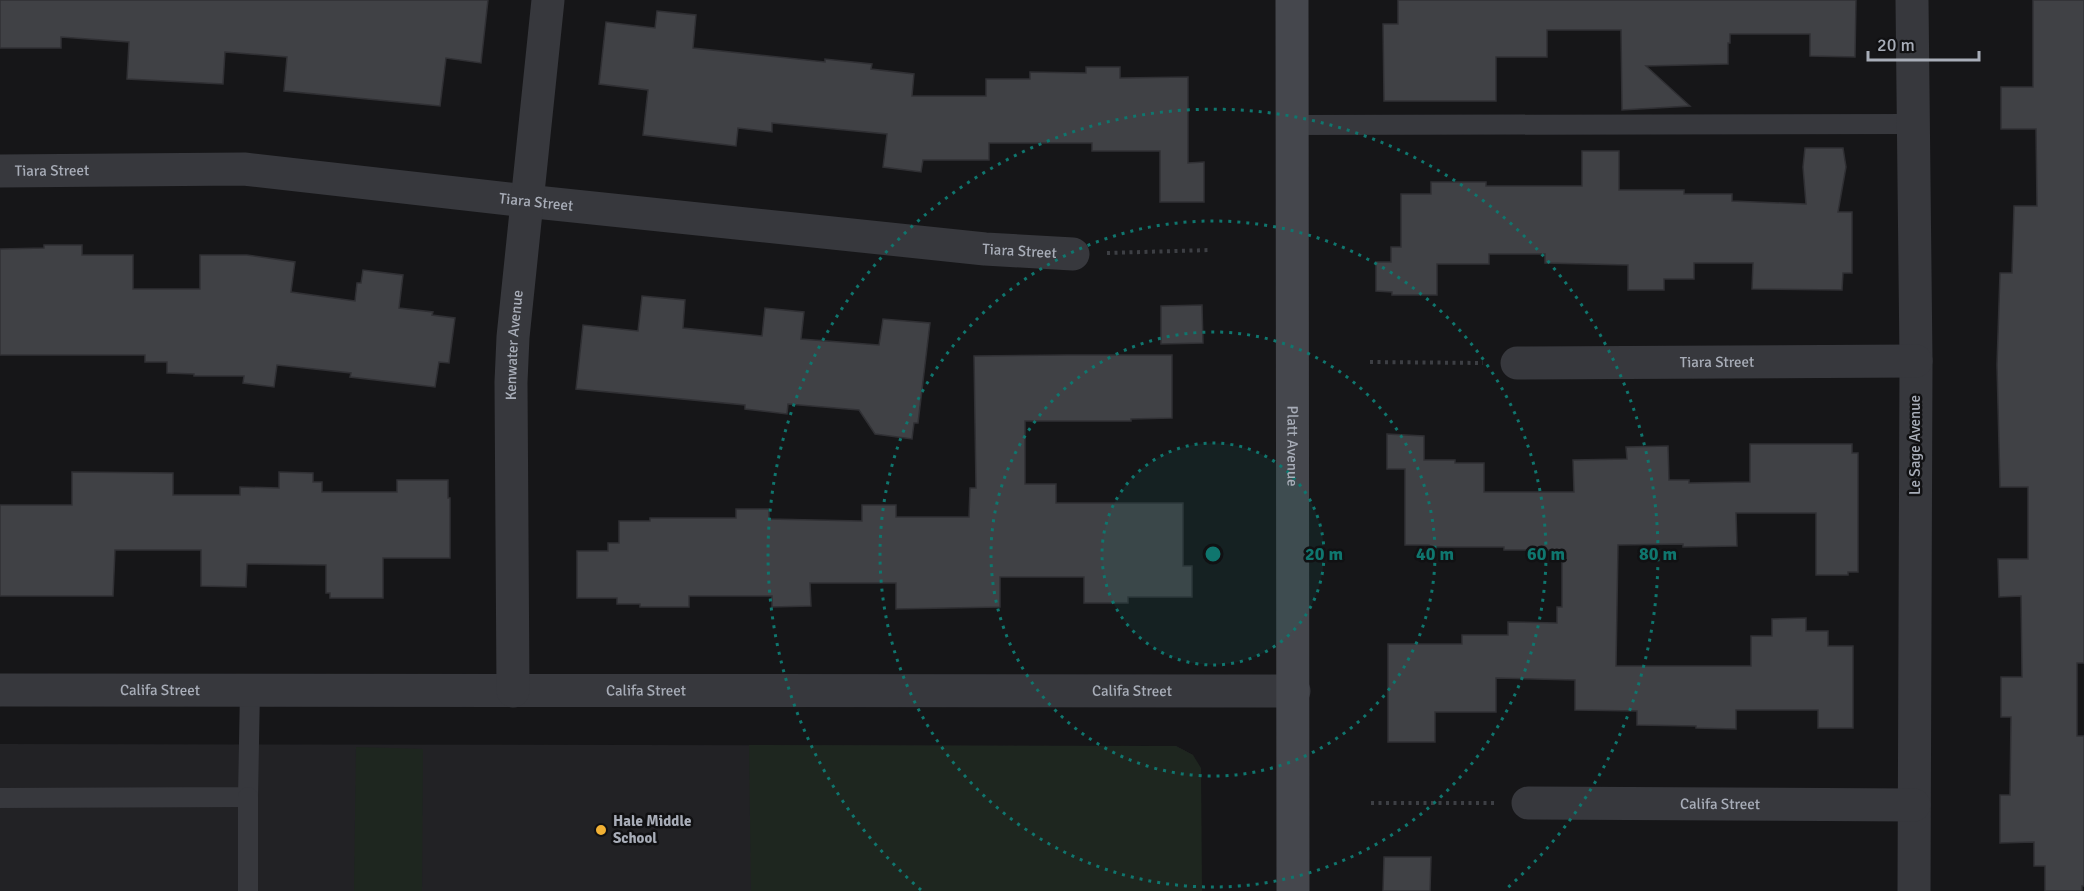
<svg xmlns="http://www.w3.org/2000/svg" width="2084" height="891" font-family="Signika,sans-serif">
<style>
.built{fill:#222225}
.green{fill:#1e261f}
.building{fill:#404145;stroke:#303034;stroke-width:1.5}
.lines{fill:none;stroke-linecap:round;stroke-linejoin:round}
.path{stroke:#3d3f44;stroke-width:4;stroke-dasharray:3 4.5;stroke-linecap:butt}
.lane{stroke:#37383d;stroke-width:20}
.street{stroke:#37383d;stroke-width:33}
.secondary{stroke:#45474d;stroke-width:33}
.ring{fill:none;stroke:#0f766e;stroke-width:3;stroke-dasharray:3 6}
.poi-dot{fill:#f2b134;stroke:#111113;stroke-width:2}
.labels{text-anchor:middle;stroke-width:5;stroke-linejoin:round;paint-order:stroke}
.street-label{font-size:15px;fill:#a8adb8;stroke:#111113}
.poi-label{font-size:15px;font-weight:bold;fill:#a8adb8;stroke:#111113;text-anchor:start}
.centre{fill:#0f766e;stroke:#111113;stroke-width:3}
.ring-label{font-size:18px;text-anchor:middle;font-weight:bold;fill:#0f766e;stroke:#111113;stroke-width:5;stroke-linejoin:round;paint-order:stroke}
</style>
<rect width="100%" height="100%" fill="#161618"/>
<polygon class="built" points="0,744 1176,746 1193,755 1202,891 0,891"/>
<g class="green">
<polygon points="749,745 1176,746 1193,755 1201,768 1202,891 751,891"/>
<polygon points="356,747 423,749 422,891 354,891"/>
</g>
<g class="building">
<polygon points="0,0 488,0 481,63 446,58 440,106 284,91 287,57 225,52 223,84 127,79 129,42 61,37 61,48 0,48"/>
<polygon points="1398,0 1856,0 1855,57 1810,56 1810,34 1730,34 1730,43 1728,43 1728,64 1646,66 1690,106 1622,110 1621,30 1547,30 1547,57 1496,57 1496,101 1384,101 1383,24 1398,24"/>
<polygon points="2033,0 2084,0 2084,663 2077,663 2077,736 2084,736 2084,886 2082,886 2082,891 2045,891 2045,866 2034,866 2034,842 2000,843 2000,795 2010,795 2011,717 2001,717 2001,677 2022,677 2021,596 1999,597 1998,559 2028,559 2028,487 2000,487 1997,365 2000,273 2012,273 2014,206 2037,206 2036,129 2001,129 2001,87 2033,87"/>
<polygon points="657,11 696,15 693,48 825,62 825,59 872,64 871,69 914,74 912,96 986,96 986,79 1030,79 1030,72 1086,73 1086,67 1120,67 1120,78 1188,77 1188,163 1204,162 1204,202 1160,202 1160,151 1092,151 1092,143 989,143 989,160 923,160 921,172 883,167 887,134 772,123 772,132 738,128 736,146 643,135 648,90 599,84 606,22 655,28"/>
<polygon points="1805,148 1843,148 1846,167 1838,212 1852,212 1852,273 1843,273 1842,290 1752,289 1753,263 1694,263 1694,279 1664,279 1664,290 1628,290 1628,265 1545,263 1545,254 1489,254 1489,264 1437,264 1437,295 1392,295 1392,292 1376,291 1376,262 1391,262 1391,247 1401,247 1401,194 1431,194 1431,182 1486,182 1486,186 1582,186 1582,151 1619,151 1619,190 1684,190 1684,194 1732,194 1732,201 1806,204 1803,167"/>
<polygon points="44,245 82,245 82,255 133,255 133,289 200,289 200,255 247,255 295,262 291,292 355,301 357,283 361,283 363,270 403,275 399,308 433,312 432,315 455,318 449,363 439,362 435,387 350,377 351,373 277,365 274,387 243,383 244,376 194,376 194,374 167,373 167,362 145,362 145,355 0,355 0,249 44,248"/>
<polygon points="642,296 685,300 683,328 762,336 765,308 804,312 801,339 879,345 883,319 930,323 918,423 914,423 912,439 875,434 859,410 788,404 787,414 745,409 745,405 576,389 583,325 638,331"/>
<polygon points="1202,305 1203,343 1161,344 1161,306"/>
<polygon points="1066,355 1172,355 1172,418 1131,419 1131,421 1025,421 1025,484 1056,484 1056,503 1183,503 1183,566 1192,566 1192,597 1128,597 1128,603 1084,603 1084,577 1000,577 1000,607 896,609 896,583 810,583 811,606 772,607 772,596 689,596 689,607 640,607 640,604 617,604 617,598 577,598 577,551 608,551 608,543 619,543 619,521 650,521 650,518 736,518 736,509 769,509 769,519 862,521 862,505 896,505 896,517 969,517 970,488 976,488 974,356"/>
<polygon points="1387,434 1424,436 1424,460 1455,460 1455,463 1484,463 1484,492 1574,492 1573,460 1627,459 1626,447 1668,446 1669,480 1689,480 1689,483 1750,482 1750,444 1852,444 1852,453 1858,453 1858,572 1848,572 1848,575 1816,575 1816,513 1736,513 1737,546 1683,547 1683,544 1618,545 1616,666 1751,666 1751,636 1772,636 1772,619 1806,618 1806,631 1828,631 1828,646 1853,646 1853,728 1818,728 1818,710 1736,710 1736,729 1696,728 1696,726 1637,725 1637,711 1575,710 1575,680 1496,678 1496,712 1435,712 1435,742 1388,742 1388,644 1462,644 1462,635 1508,635 1508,622 1557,623 1557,607 1562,607 1562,550 1504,550 1504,547 1429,547 1429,545 1405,545 1405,469 1387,469"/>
<polygon points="72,472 173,473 173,495 240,495 240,487 279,488 279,472 313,473 313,482 322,482 322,492 397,492 397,480 448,480 448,498 450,498 450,558 383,558 383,598 330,598 330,593 326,593 326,565 247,564 246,587 201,586 201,550 115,550 113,596 0,596 0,505 72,505"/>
<polygon points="1384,857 1431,857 1430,891 1383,891"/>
</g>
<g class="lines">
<g class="path">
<polyline points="1107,253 1210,250"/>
<polyline points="1370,362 1483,363"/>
<polyline points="1371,803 1494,803"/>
</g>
<g class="lane">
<polyline points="1292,125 1912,124"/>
<polyline points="0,798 248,797 250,689"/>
<polyline points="248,891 248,797"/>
</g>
<g class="street">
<polyline points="1912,0 1916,361 1914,891"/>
<path id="s1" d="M0,171l244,-2 282,32 459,48 88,5"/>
<path id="s2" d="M1517,363l399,-2"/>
<path id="s3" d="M0,690l1294,1"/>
<path id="s4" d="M513,691l-2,-309 2,-45 35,-337"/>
<path id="s5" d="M1528,803l386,2"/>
</g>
<path class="secondary" id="s6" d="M1292,0l1,891"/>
</g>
<circle cx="1213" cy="554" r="111" fill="#0f766e" fill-opacity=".12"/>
<g class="ring">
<circle cx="1213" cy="554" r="111"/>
<circle cx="1213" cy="554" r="222"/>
<circle cx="1213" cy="554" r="333"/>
<path d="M921 890A445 445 0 1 1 1505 890"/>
</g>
<circle class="poi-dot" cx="601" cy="830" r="6"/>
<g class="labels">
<g class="street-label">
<text dy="5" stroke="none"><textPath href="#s1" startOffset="52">Tiara Street</textPath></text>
<text dy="5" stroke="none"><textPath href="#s1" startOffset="538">Tiara Street</textPath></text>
<text dy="5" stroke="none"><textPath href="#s1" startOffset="1024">Tiara Street</textPath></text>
<text dy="5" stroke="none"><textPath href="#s4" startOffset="346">Kenwater Avenue</textPath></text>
<text dy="5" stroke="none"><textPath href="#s2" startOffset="200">Tiara Street</textPath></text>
<text transform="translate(1915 445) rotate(-90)" y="5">Le Sage Avenue</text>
<text dy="5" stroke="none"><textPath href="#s6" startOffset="446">Platt Avenue</textPath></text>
<text dy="5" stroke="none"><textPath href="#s3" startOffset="160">Califa Street</textPath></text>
<text dy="5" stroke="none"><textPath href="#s3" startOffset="646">Califa Street</textPath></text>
<text dy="5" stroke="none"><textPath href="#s3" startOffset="1132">Califa Street</textPath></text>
<text dy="5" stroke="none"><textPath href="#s5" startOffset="192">Califa Street</textPath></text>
</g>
<g class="poi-label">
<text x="613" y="826">Hale Middle<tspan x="613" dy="17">School</tspan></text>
</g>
</g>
<circle cx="1213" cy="554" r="9" class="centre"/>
<g class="ring-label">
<text x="1324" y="560">20 m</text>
<text x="1435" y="560">40 m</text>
<text x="1546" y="560">60 m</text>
<text x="1658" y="560">80 m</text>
</g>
<path d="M1868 51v9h111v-9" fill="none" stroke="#a8adb8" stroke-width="3"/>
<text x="1877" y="51" font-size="18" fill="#a8adb8" stroke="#111113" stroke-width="4.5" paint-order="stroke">20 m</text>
</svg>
